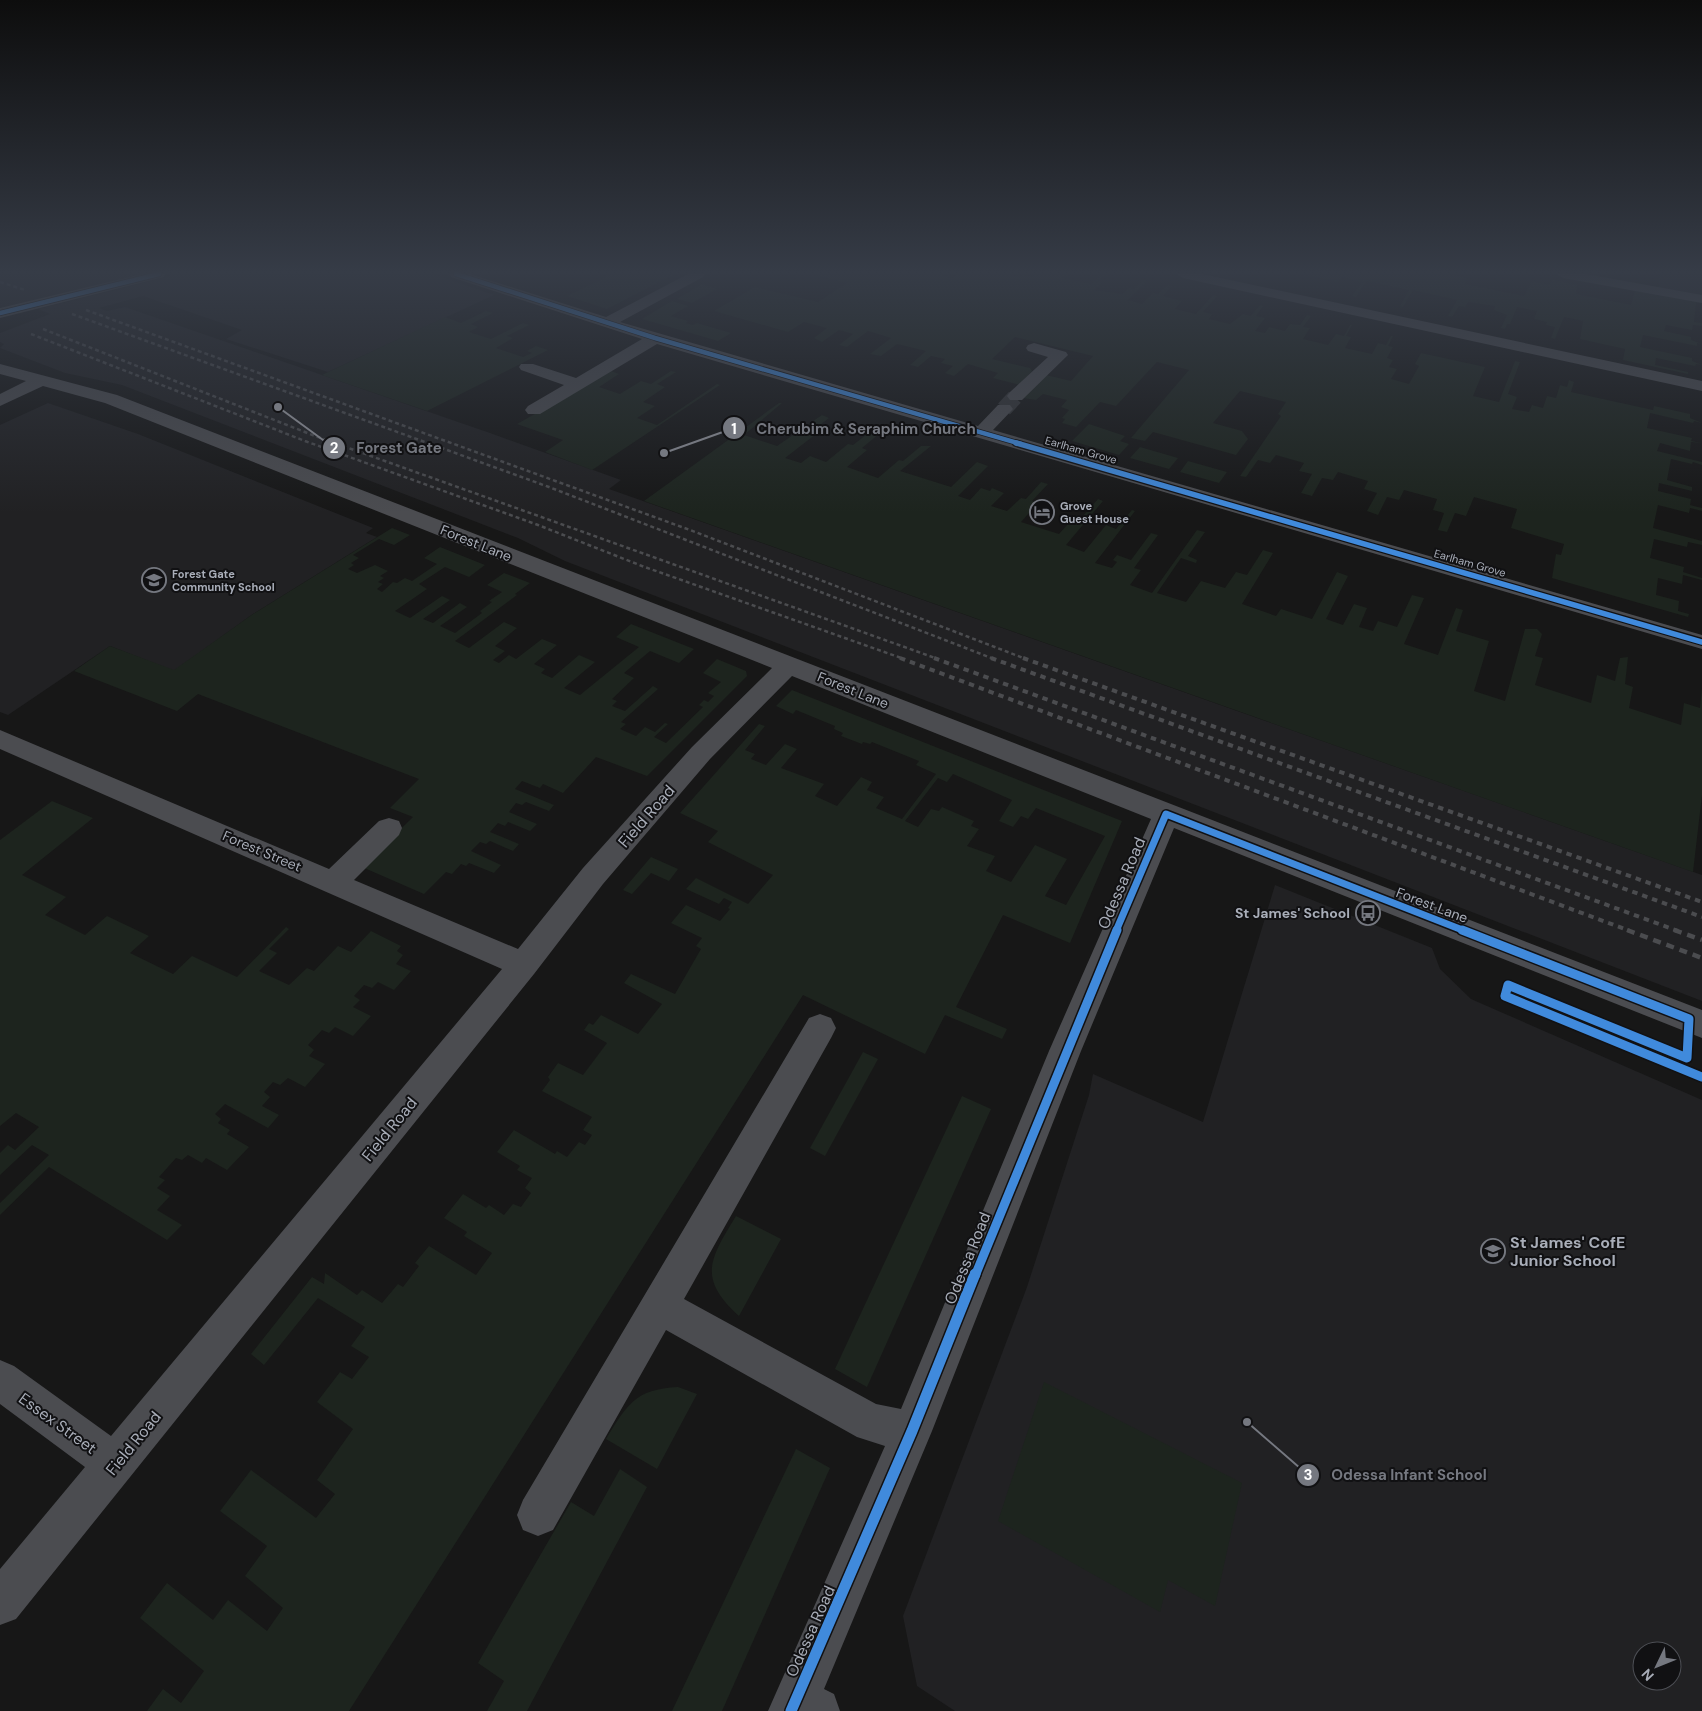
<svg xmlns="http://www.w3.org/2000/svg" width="1702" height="1711" font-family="'DM Sans',sans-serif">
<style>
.built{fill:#212123;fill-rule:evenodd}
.green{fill:#1d241e;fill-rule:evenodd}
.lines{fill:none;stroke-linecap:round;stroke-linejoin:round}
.minor-tunnel{stroke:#343537;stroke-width:16;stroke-dasharray:16 8;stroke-linecap:butt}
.minor{fill:#4b4c50;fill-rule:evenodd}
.major{fill:#4d4f52;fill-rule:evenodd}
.rail-far2{stroke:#4b4c4f;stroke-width:2.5;stroke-dasharray:4 3;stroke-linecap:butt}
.rail-far1{stroke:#4b4c4f;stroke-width:4;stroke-dasharray:5.5 5;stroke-linecap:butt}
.rail{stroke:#4b4c4f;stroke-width:4.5;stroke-dasharray:8 6;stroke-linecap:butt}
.cycleway-far4-casing{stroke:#111113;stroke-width:6}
.cycleway-far3-casing{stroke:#111113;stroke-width:8}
.cycleway-far2-casing{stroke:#111113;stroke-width:10}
.cycleway-far1-casing{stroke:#111113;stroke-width:12}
.cycleway-casing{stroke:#111113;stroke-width:14}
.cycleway-far4{stroke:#408adc;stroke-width:4.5}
.cycleway-far3{stroke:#408adc;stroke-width:5.5}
.cycleway-far2{stroke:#408adc;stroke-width:7}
.cycleway-far1{stroke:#408adc;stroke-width:9}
.cycleway{stroke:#408adc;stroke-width:11}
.labels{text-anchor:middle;stroke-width:4;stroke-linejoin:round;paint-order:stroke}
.far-street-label{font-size:11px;fill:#a8adb8;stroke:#111113}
.far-poi-label{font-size:11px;font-weight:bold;fill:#a8adb8;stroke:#111113;text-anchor:start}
.street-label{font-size:14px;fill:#a8adb8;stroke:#111113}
.poi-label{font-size:14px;font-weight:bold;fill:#a8adb8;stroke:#111113;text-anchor:end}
.near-street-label{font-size:16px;fill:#a8adb8;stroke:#111113}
.near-poi-label{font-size:16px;font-weight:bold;fill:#a8adb8;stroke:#111113;text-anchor:start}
.leader{fill:none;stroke:#757880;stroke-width:2}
.callout-dot{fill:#757880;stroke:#111113;stroke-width:2}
.mark-label{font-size:15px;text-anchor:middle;font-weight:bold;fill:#fff}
.callout-label{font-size:15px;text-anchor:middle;font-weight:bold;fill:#757880;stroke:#111113;stroke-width:4;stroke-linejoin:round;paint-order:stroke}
</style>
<rect width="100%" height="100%" fill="#171717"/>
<g class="built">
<polygon points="0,274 142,274 0,308"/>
<polygon points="179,274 433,274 494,295 328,372 226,339 242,330 143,296 99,308 107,311 125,307 490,433 621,480 609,489 1702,875 1702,1001 565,561 518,538 122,385 65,373 0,348 4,344 0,342 0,333 50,314 38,309"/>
<polygon points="1660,274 1702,274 1702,297 1659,288"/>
<polygon points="48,403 138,434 373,528 366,533 377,537 253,614 174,671 110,646 8,715 0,712 0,425"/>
<path d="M1275,885l157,63 8,21 31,30 231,101v611h-747l-38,-25 -14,-70 124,-329 62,-192 4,-21 110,48zM1642,1651h30v30h-30z"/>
</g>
<g class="green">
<polygon points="612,274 675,274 607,309 567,296"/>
<polygon points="813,274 943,274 941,275 952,278 957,274 1007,274 1019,277 1022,275 1031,277 1035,274 1066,274 1062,278 1091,284 1102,274 1106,274 1098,281 1102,282 1095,290 1122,294 1129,288 1134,289 1143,280 1147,281 1128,300 1142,304 1153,293 1158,294 1167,285 1172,286 1163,296 1182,301 1175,309 1196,314 1213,295 1217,296 1203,312 1212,314 1209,319 1230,324 1243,314 1251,316 1260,305 1263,306 1256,316 1265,318 1255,331 1265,333 1269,327 1285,331 1290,324 1300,325 1307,315 1311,316 1303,327 1310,328 1303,339 1328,345 1336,334 1344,336 1350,325 1352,325 1346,336 1351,337 1345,348 1372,354 1378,343 1386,345 1391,336 1393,336 1388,346 1393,347 1387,358 1393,360 1389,367 1397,369 1391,379 1409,384 1419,366 1415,364 1421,353 1485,367 1473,396 1499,402 1515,361 1520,362 1508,394 1517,397 1512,409 1529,412 1532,405 1543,408 1547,396 1556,398 1560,385 1567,387 1569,380 1574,382 1571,392 1653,410 1654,406 1690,414 1690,418 1702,423 1694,421 1693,423 1650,413 1647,428 1692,438 1691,441 1702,443 1691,442 1690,451 1660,443 1657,451 1702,462 1702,465 1693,462 1692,464 1671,459 1667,480 1692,487 1692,491 1659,483 1658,491 1691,499 1690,505 1702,508 1702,511 1690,508 1689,513 1658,505 1653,528 1702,541 1702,545 1688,542 1687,547 1654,539 1650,558 1684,567 1683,572 1702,578 1702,580 1683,575 1682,584 1658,578 1656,595 1679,601 1678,611 1689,614 1688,617 1552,578 1556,554 1561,555 1564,544 1511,528 1517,509 1474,497 1466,516 1455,513 1447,532 1438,530 1444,513 1433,510 1437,499 1404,490 1399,500 1387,497 1378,515 1367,511 1377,493 1364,489 1368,481 1338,472 1333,480 1322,478 1312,496 1301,493 1312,474 1299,471 1304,463 1276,455 1270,463 1258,460 1246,477 1240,476 1281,416 1278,414 1286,402 1240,391 1213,423 1242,431 1248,439 1236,455 1153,432 1145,441 1131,438 1189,370 1157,362 1116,406 1100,402 1076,427 1062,423 1065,419 1062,418 1069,410 1061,407 1067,400 1043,394 1036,400 1023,398 1046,375 1071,381 1093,356 1015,337 992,359 1030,368 1032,371 1020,385 993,378 998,373 968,364 954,376 945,373 953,366 941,363 945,359 931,356 918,367 910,365 926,351 897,344 881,356 870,354 891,338 868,331 847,347 839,345 853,334 839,330 822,342 814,338 827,328 804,322 788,332 714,311 755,287 818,302 847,283"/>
<polygon points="1303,274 1448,274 1467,278 1465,284 1524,296 1532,281 1549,285 1553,280 1577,285 1576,294 1631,305 1635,290 1702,302 1696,303 1694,322 1702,323 1702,326 1693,325 1692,330 1666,325 1664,331 1691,337 1691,340 1702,344 1697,343 1697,346 1643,335 1640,347 1692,358 1692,361 1702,365 1696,364 1695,366 1656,358 1655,365 1688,372 1688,374 1623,360 1625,349 1580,339 1583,321 1564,317 1555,339 1551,338 1555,327 1546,325 1547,322 1534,319 1537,311 1517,307 1510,324 1507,324 1505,329 1501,328 1507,315 1494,310 1495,306 1468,302 1465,307 1459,306 1452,317 1448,316 1457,300 1413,290 1403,307 1400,306 1409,290 1367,281 1356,297 1352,296 1362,282 1342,277 1338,282"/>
<polygon points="702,284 717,289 692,303 677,299"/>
<polygon points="672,301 688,306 671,316 688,321 686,323 693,325 697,323 731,333 718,341 642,319"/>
<polygon points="486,311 493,313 471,324 478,327 469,332 491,339 523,323 529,325 507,336 513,338 496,348 523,357 532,353 527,351 536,346 548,350 427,411 322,375 445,317 461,323"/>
<polygon points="611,371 619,374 599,387 620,394 641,381 651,384 671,371 676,372 657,384 665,387 643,402 655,406 637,418 657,425 717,384 720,385 592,470 545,452 563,440 517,424"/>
<polygon points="779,403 782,403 744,435 777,446 822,415 829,418 811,432 816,434 785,458 801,463 810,456 826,462 848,444 853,445 871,431 880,433 862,448 867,450 847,467 878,478 899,460 903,461 921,446 931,446 900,471 951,487 977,462 988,466 958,496 970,500 981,488 990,491 992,488 1004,493 991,506 1007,511 1021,498 1026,499 1041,482 1048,484 1032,501 1038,503 1021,522 1059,534 1076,515 1082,517 1098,499 1103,501 1066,545 1084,552 1106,525 1116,529 1132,510 1135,511 1095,563 1112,568 1117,562 1113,560 1117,555 1131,560 1151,533 1158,535 1134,568 1141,570 1130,585 1152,593 1197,530 1205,532 1188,556 1197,560 1196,563 1181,558 1157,593 1186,602 1201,581 1225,588 1236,572 1247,575 1263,550 1273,553 1242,604 1276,616 1281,609 1312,619 1337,572 1348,576 1326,619 1343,625 1354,604 1367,608 1359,627 1373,631 1378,621 1397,627 1412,595 1424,598 1404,644 1438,655 1456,608 1463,610 1456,631 1489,641 1474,691 1505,701 1525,629 1537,629 1542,634 1535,656 1543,658 1535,685 1591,703 1597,675 1615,681 1620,658 1628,657 1625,684 1633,687 1629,708 1681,725 1684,703 1700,708 1702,688 1702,795 1693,872 644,501"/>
<polygon points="1089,424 1125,436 1120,441 1129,444 1119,455 1072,441"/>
<polygon points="1140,447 1178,458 1169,469 1130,458"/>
<polygon points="1188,461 1227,472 1219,483 1180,472"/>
<polygon points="392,528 410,535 394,545 379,539 353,555 359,558 351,563 354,565 348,569 357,573 375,565 388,571 380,576 384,578 378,582 383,584 377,589 382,592 393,582 397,583 405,578 412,581 437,564 424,558 440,547 485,565 469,577 445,567 419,584 427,589 395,611 410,618 442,596 450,600 423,619 433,623 460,603 467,607 440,626 455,633 482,613 480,611 492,602 489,601 502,592 487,585 504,573 530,583 515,594 517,595 455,641 469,648 504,622 517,628 495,646 505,651 493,660 499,663 509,655 516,659 542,639 557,645 534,664 545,669 541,673 552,678 579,655 595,662 564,688 580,695 639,647 616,637 631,624 694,649 679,663 650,651 624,673 634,678 612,699 617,701 612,706 625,711 653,686 658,689 621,722 626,724 620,729 636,736 645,727 655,732 665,723 668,724 654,737 666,743 703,707 699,705 704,700 708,702 714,696 708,693 721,682 703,673 717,659 746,671 747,676 647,776 596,757 563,793 543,784 540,788 522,781 515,789 554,805 549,811 526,802 522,805 516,803 509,812 537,824 530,831 508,822 505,826 498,823 490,832 519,844 513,851 490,841 486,844 480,842 471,851 501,865 494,873 469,863 466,866 461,864 452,874 446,872 424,894 362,867 413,817 390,808 419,779 198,694 177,711 74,671 110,646 174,670 253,614"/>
<path d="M792,690l330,131 -52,122 -67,-28 -47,92 51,22 -5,10 -57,-24 -20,39 -122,-59 -454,716h-202l16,-22 18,14 23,-32 -64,-53 27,-35 46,37 15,-20 39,31 16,-23 -38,-32 22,-30 -47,-35 31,-41 65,48 19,-24 -18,-14 36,-51 -36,-27 23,-30 12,7 17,-22 -18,-11 14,-19 -47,-29 -54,67 -13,-11 61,-77 12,7 1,-11 32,22 5,-5 20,13 16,-19 5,3 16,-21 -4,-3 14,-17 47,29 16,-22 -28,-17 3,-4 -23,-14 19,-24 23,14 3,-3 15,10 9,-11 8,3 10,-14 -6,-5 7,-10 -15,-8 3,-4 -23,-14 17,-22 41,24 2,-3 10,6 12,-15 6,3 7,-10 -9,-5 9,-13 -50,-26 8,-11 -2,-3 10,-14 25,12 24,-32 -23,-13 5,-7 4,2 8,-10 37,19 24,-30 -38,-21 7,-9 44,20 26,-45 -5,-3 6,-8 -31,-15 15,-18 34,16 10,-12 -2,-1 4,-6 -8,-4 -5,6 -33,-15 10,-11 52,26 25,-29 -65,-33 10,-11 -38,-18 79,-89 6,2 -20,24 10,4 -4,5 15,6 19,-21 12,5 -16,19 43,16 -9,12 22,10 24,-29 11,5 -5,8 17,7 -8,11 26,11 34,-45 -20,-9 3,-4 -47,-19 -2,2 -7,-2 -1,2 -21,-8 2,-3 -9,-4 1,-3 -39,-16 -3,4 -17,-8zM953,774l59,26 -13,21 14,6 8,-11 7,3 8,-11 69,28 -39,69 -21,-9 22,-37 -32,-14 -24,37 -25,-11 9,-15 -28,-10 12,-17 -8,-3 3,-5 -32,-14 -3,4 -8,-2 -13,18 -13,-6 33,-43 9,4z"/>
<polygon points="52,801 93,818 22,875 66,897 45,915 85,935 107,916 149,936 130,953 173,974 192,956 237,977 286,927 289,929 269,949 277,953 259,971 289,985 307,968 314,971 338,946 351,952 371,931 401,946 397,951 403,955 396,964 411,971 394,990 378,982 372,988 364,985 354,996 360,1000 353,1007 371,1016 353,1036 335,1027 329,1033 322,1030 308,1045 314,1050 309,1056 325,1064 305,1087 288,1078 280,1085 273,1082 264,1092 270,1097 262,1106 279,1115 268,1128 225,1104 215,1114 221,1119 218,1123 230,1130 227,1134 249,1147 227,1170 206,1158 202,1163 188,1155 182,1160 176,1158 159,1177 165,1180 157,1188 170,1196 157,1210 182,1225 167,1240 49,1167 0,1215 0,1203 49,1155 32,1145 0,1175 0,1153 8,1145 15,1150 39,1127 16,1113 0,1126 0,840"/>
<polygon points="651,857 678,869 669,881 651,873 632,894 623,890"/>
<polygon points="863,1052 878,1059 825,1156 810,1148"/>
<polygon points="962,1096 991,1109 867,1387 835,1369"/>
<path d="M736,1216l45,23 -42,77c-42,-38 -29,-57 -3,-100z"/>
<polygon points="1044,1382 1242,1483 1215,1606 1168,1580 1160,1612 998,1521"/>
<path d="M678,1387l19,7 -40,75 -51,-30c21,-34 29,-50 72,-52z"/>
<polygon points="796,1449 830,1468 722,1711 672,1711"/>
<polygon points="620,1469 647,1487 527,1711 487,1711 504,1681 478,1663 571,1502 594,1516"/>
</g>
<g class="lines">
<polyline class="minor-tunnel" points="1004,409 1016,396"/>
<g class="minor">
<polygon points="449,274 470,274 606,317 688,274 705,274 703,277 620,322 978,426 998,405 1010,405 1013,409 993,430 1702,635 1702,649 657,344 540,414 528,414 525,410 528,406 564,385 521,370 519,367 521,364 533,364 576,378 642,339 451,277"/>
<polygon points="1176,274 1202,274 1702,381 1702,391 1183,278"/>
<polygon points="1556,274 1586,274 1702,295 1702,303 1563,278"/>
<polygon points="1034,343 1066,352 1068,355 1022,400 1010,400 1007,396 1010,392 1048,357 1028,351 1026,348 1028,345"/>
<polygon points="0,364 117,395 1702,1010 1702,1038 1174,828 1081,1051 932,1431 824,1689 834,1694 840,1711 768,1711 885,1446 857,1437 666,1330 553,1530 538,1536 523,1530 517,1515 523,1500 809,1018 820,1014 831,1018 836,1028 831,1038 684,1299 876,1404 901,1409 1049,1051 1151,819 792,676 710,759 603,884 534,974 16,1619 0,1625 0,1569 85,1467 0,1404 0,1360 14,1366 111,1436 502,969 0,749 0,730 329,869 379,821 389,818 399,821 402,828 399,835 354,880 518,949 583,868 692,747 772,668 105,403 43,386 0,406 0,394 26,381 0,374"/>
</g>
<polygon class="major" points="142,274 166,274 164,277 0,318 0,308"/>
<g class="rail-far2">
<polyline points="0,282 25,290"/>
<polyline points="86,310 690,530 1026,659"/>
<polyline points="72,314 549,487 994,659"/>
<polyline points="43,329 315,436 938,659"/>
<polyline points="31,334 305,441 538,525 642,566 904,659"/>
</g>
<g class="rail-far1">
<polyline points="900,658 1630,931"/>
<polyline points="934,658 1678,931"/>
<polyline points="991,658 1702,917"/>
<polyline points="1023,658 1702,902"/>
</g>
<g class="rail">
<polyline points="1627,930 1702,958"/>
<polyline points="1674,930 1702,940"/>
</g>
<defs>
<g id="cycleway-far4">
<polyline points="456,274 655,338 1021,444"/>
<polyline points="0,313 159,274"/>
</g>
<polyline id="cycleway-far3" points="1016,443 1702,642"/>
<polyline id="cycleway-far2" points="1116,931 1166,814 1465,931"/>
<g id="cycleway-far1">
<polyline points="1462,930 1689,1019 1687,1058 1508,985 1505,996 1702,1077"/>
<polyline points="975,1276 1117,930"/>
</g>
<polyline id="cycleway" points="791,1711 912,1431 975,1274"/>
</defs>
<use href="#cycleway-far4" class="cycleway-far4-casing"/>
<use href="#cycleway-far3" class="cycleway-far3-casing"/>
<use href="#cycleway-far2" class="cycleway-far2-casing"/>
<use href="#cycleway-far1" class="cycleway-far1-casing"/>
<use href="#cycleway" class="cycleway-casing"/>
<use href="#cycleway-far4" class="cycleway-far4"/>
<use href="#cycleway-far3" class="cycleway-far3"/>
<use href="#cycleway-far2" class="cycleway-far2"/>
<use href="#cycleway-far1" class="cycleway-far1"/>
<use href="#cycleway" class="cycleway"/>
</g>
<linearGradient id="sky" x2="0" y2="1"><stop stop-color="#0d0d0d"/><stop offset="0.53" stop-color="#363c47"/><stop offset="1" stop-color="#363c47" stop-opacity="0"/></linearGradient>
<rect width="1702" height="513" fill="url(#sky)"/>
<defs>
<symbol id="hotel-ring" viewBox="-11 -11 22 22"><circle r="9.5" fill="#111113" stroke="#757880" stroke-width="1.5"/><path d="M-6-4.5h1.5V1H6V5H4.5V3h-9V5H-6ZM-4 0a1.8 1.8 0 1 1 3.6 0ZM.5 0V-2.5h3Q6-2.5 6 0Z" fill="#757880"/></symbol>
<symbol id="school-ring" viewBox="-11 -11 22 22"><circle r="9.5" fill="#111113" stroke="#757880" stroke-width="1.5"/><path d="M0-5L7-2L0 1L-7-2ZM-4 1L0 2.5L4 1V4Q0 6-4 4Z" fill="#757880"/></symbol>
<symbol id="bus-ring" viewBox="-11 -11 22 22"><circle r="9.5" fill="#111113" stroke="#757880" stroke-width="1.5"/><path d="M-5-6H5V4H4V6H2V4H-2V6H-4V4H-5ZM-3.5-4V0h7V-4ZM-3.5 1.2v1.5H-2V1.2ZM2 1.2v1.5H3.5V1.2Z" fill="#757880"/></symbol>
</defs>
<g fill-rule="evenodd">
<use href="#hotel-ring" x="1028" y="498" width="28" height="28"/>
<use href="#school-ring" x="140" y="566" width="28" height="28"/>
<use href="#bus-ring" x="1354" y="899" width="28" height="28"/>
<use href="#school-ring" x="1479" y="1237" width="28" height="28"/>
</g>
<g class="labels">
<g class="far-street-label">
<text transform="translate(1081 450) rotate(16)" y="4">Earlham Grove</text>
<text transform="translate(1470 563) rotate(16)" y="4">Earlham Grove</text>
</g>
<g class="far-poi-label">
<text x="1060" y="510">Grove<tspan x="1060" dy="13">Guest House</tspan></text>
<text x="172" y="578">Forest Gate<tspan x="172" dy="13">Community School</tspan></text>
</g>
<g class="street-label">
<text transform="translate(476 543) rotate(22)" y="5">Forest Lane</text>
<text transform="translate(853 690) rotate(22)" y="5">Forest Lane</text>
<text transform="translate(262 851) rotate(23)" y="5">Forest Street</text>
<text transform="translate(1432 905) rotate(21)" y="5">Forest Lane</text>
</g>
<g class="poi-label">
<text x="1350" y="918">St James' School</text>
</g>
<g class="near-street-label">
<text transform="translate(646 816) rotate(-49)" y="6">Field Road</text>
<text transform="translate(1121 883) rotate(-67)" y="6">Odessa Road</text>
<text transform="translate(389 1129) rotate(-51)" y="6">Field Road</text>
<text transform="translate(967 1258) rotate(-68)" y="6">Odessa Road</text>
<text transform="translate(58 1423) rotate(36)" y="6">Essex Street</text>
<text transform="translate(133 1443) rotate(-51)" y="6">Field Road</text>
<text transform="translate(810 1631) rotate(-66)" y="6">Odessa Road</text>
</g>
<g class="near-poi-label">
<text x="1510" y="1248">St James' CofE<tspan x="1510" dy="18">Junior School</tspan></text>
</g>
</g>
<path class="leader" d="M664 453L734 428M278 407L334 448M1247 1422L1308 1475"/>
<g class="callout-dot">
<circle cx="664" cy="453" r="5"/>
<circle cx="278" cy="407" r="5"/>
<circle cx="1247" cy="1422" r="5"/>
<circle cx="734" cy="428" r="12"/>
<circle cx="334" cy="448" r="12"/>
<circle cx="1308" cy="1475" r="12"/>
</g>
<g class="mark-label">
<text x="734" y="434">1</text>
<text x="334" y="453">2</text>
<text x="1308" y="1480">3</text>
</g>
<g class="callout-label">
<text x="866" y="434">Cherubim &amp; Seraphim Church</text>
<text x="399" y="453">Forest Gate</text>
<text x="1409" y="1480">Odessa Infant School</text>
</g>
<g transform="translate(1657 1666) rotate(227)"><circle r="24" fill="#111113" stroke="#4d4f55"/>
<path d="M0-4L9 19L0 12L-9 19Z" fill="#757880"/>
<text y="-8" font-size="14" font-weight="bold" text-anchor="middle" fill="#a8adb8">N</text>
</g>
</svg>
